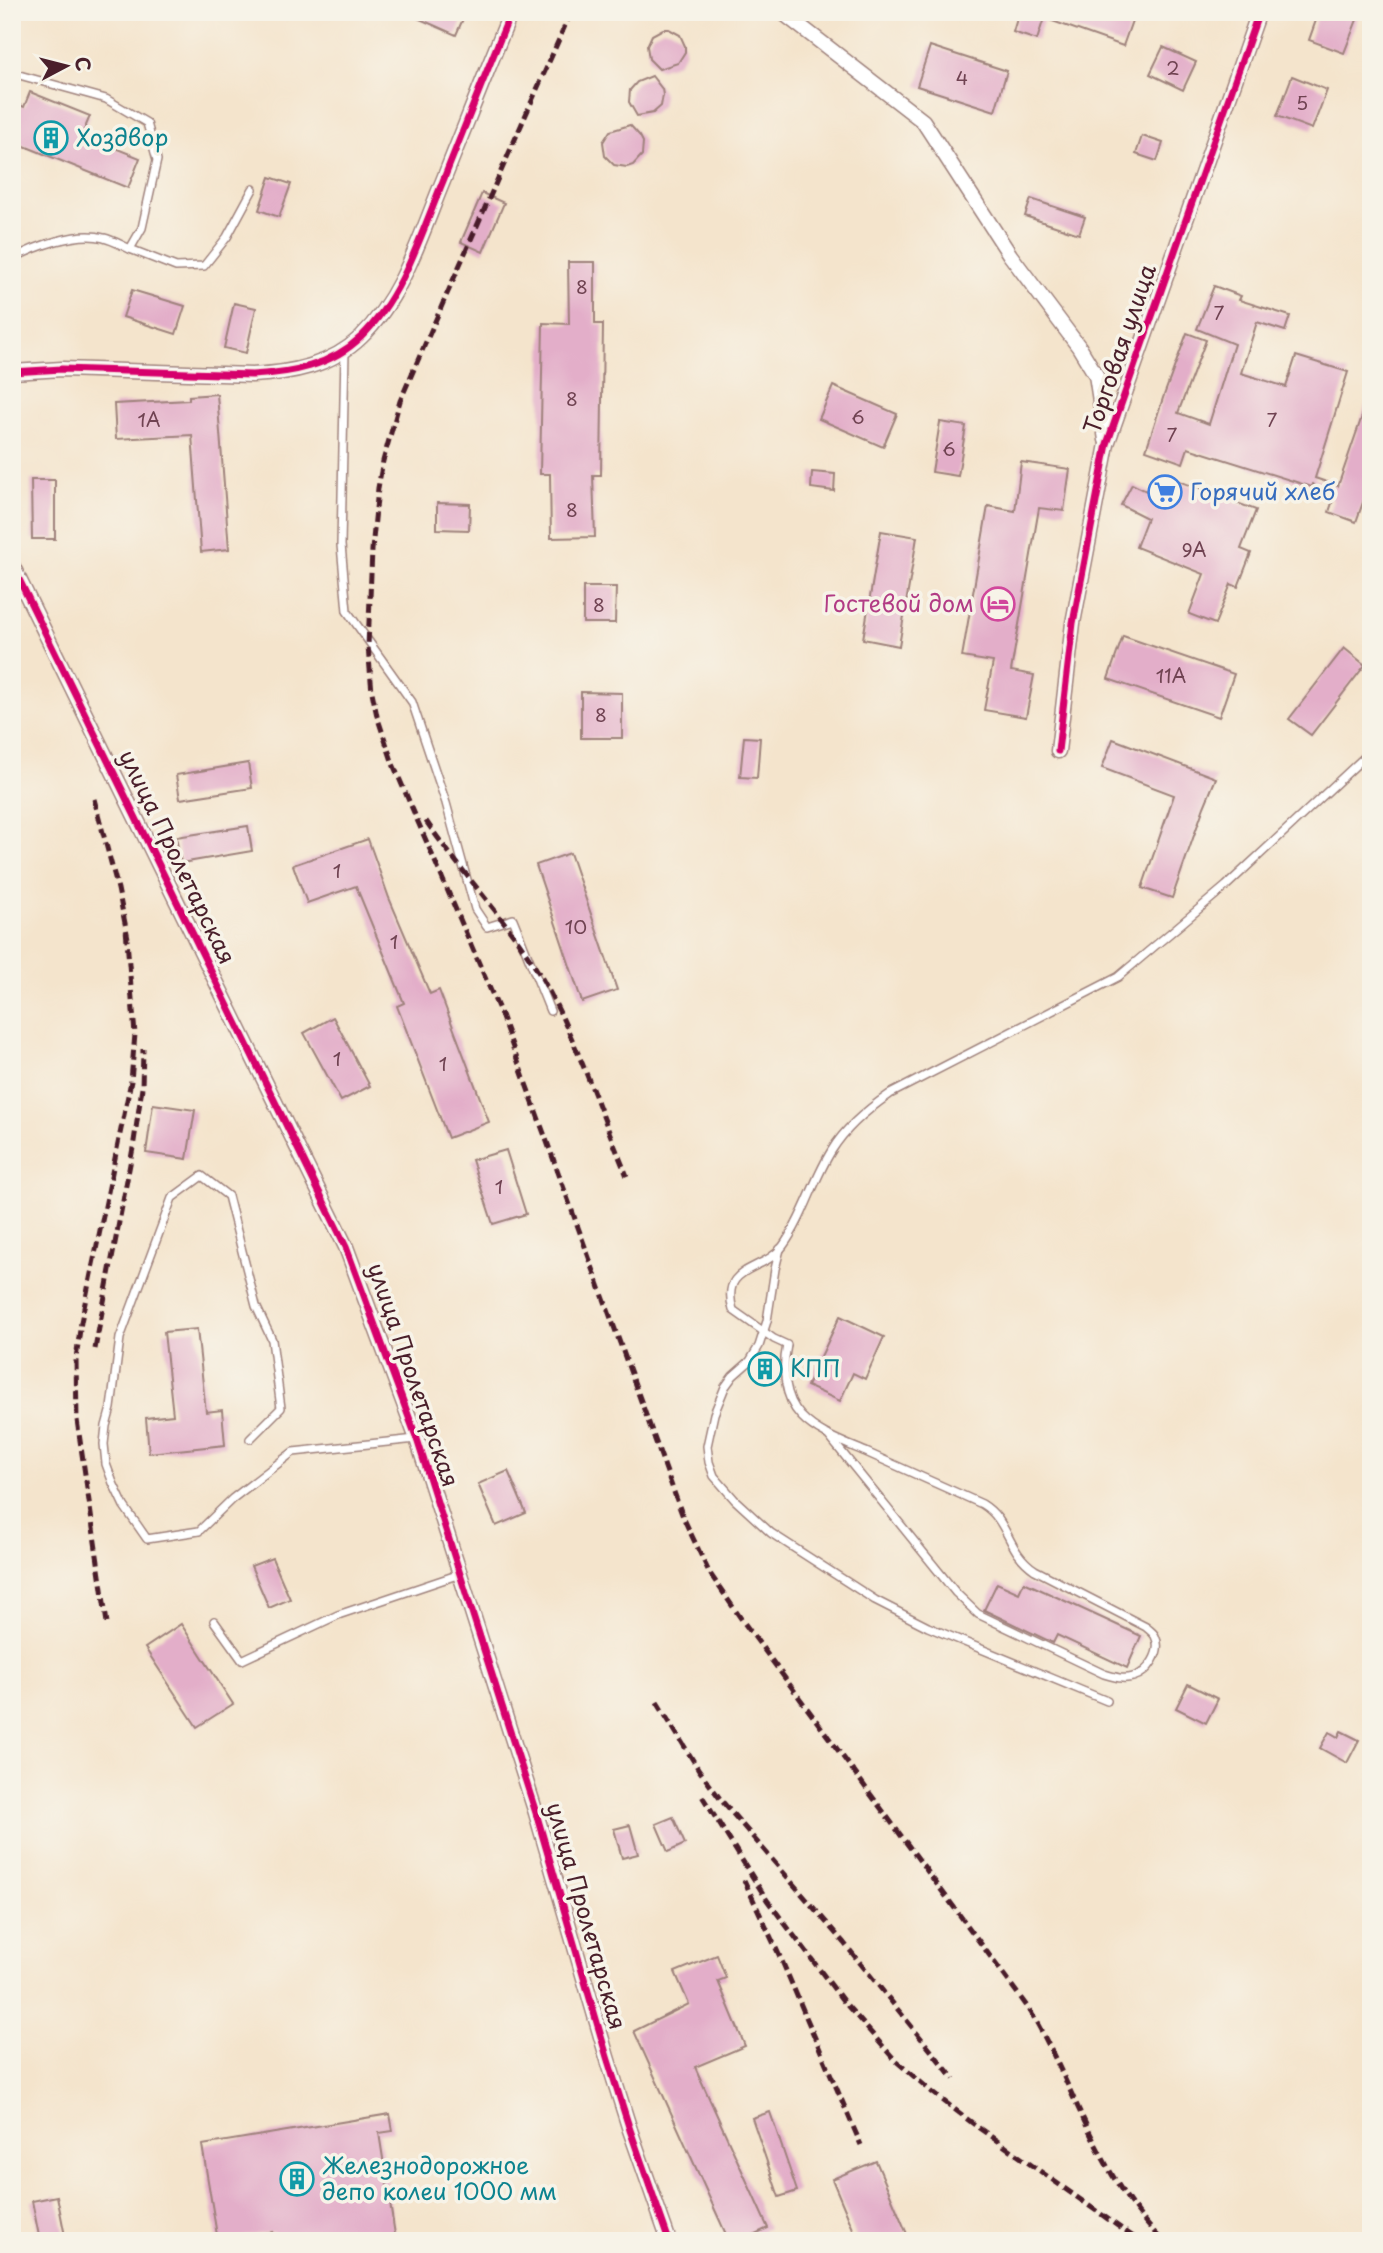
<svg xmlns="http://www.w3.org/2000/svg" width="1383" height="2253" font-family="'Playpen Sans',sans-serif">
<style>
.building{fill:#e3aec9}
.lines{fill:none;stroke-linecap:round;stroke-linejoin:round}
.service-casing{stroke:#9f827c;stroke-width:10}
.minor-casing{stroke:#9f827c;stroke-width:17}
.service{stroke:#fff;stroke-width:7}
.minor{stroke:#fff;stroke-width:14}
.rail{stroke:#4a1f2b;stroke-width:5;stroke-dasharray:10 5;stroke-linecap:butt}
.cycleway-casing{stroke:#f7f3e8;stroke-width:11}
.cycleway{stroke:#d6006c;stroke-width:7}
.labels{text-anchor:middle;stroke-width:7;stroke-linejoin:round;paint-order:stroke}
.number-label{font-size:19px;fill:#704352}
.culture-label{font-size:23px;fill:#0d838f;stroke:#f7f3e8;text-anchor:start}
.street-label{font-size:23px;fill:#4a1f2b;stroke:#f7f3e8}
.shop-label{font-size:23px;fill:#366cbe;stroke:#f7f3e8;text-anchor:start}
.hotel-label{font-size:23px;fill:#b23c85;stroke:#f7f3e8;text-anchor:end}
</style>
<rect width="100%" height="100%" fill="#f7f3e8"/>
<filter id="ink" filterUnits="userSpaceOnUse"><feTurbulence type="fractalNoise" baseFrequency=".0143" numOctaves="2"/><feDisplacementMap in="SourceGraphic" scale="14" xChannelSelector="R" yChannelSelector="G"/><feConvolveMatrix kernelMatrix="1 2 1 2 8 2 1 2 1" color-interpolation-filters="sRGB"/></filter>
<filter id="wash" filterUnits="userSpaceOnUse"><feTurbulence type="fractalNoise" baseFrequency=".00686" numOctaves="4" result="noise"/><feDisplacementMap in="SourceGraphic" scale="28" xChannelSelector="R" yChannelSelector="G"/><feGaussianBlur stdDeviation="1.57" result="paint"/><feColorMatrix in="noise" values="0 0 0 0 0 0 0 0 0 0 0 0 0 0 0 0 0 1.4 0 .05"/><feComposite in="paint" operator="in"/></filter>
<g filter="url(#wash)">
<rect width="100%" height="100%" fill="#f4e4cc"/>
<g id="blocks">
<g class="building">
<polygon points="404,12 466,12 456,35"/>
<polygon points="1019,12 1135,12 1123,46 1044,18 1037,40 1013,32"/>
<polygon points="1319,12 1360,12 1344,53 1309,40"/>
<polygon points="663,29 669,29 680,35 685,46 685,52 678,63 659,69 649,59 647,46 652,35"/>
<polygon points="930,46 1007,71 995,111 917,86"/>
<polygon points="1163,47 1196,62 1183,90 1150,74"/>
<polygon points="652,76 662,89 663,95 661,106 653,113 637,116 629,102 630,90 637,82"/>
<polygon points="1292,76 1327,90 1312,129 1277,116"/>
<polygon points="30,92 90,116 82,135 140,158 128,188 12,141 12,102 24,107"/>
<polygon points="630,125 640,136 643,142 642,155 633,165 627,167 614,165 605,156 603,142 610,131"/>
<polygon points="1142,136 1163,143 1157,161 1136,154"/>
<polygon points="270,177 291,184 279,217 259,210"/>
<polygon points="482,193 504,203 483,252 461,242"/>
<polygon points="1031,199 1085,217 1079,234 1025,216"/>
<polygon points="568,262 595,262 595,324 603,324 601,475 593,475 595,537 551,538 550,474 540,474 543,323 569,324"/>
<polygon points="1214,286 1241,296 1239,300 1290,316 1285,331 1257,322 1241,373 1286,387 1296,356 1348,372 1315,478 1338,486 1368,399 1371,400 1371,480 1356,522 1329,512 1333,500 1313,484 1312,487 1188,448 1183,463 1146,450 1163,398 1187,333 1206,340 1178,413 1209,424 1234,344 1197,329"/>
<polygon points="132,290 185,306 176,334 123,317"/>
<polygon points="234,303 256,308 246,353 224,348"/>
<polygon points="833,386 897,414 883,447 819,419"/>
<polygon points="217,394 229,549 201,552 192,435 116,439 114,404 189,400 189,396"/>
<polygon points="940,422 966,426 958,476 932,472"/>
<polygon points="1021,462 1070,469 1064,511 1039,508 1011,671 1034,675 1026,717 984,710 993,662 962,657 988,506 1015,511"/>
<polygon points="812,472 835,474 834,491 811,488"/>
<polygon points="31,480 55,480 55,539 32,539"/>
<polygon points="1176,480 1256,510 1241,549 1251,553 1238,587 1231,584 1215,624 1189,614 1204,574 1136,547 1147,518 1121,505 1132,484 1167,501"/>
<polygon points="437,503 470,504 469,530 437,529"/>
<polygon points="881,531 917,537 899,646 863,639"/>
<polygon points="583,587 616,587 615,623 583,623"/>
<polygon points="1123,636 1234,674 1219,717 1108,679"/>
<polygon points="1344,648 1365,665 1311,735 1289,719"/>
<polygon points="581,692 622,693 622,738 581,738"/>
<polygon points="744,737 760,738 757,778 740,777"/>
<polygon points="1113,739 1216,778 1204,807 1172,898 1142,888 1174,795 1102,768"/>
<polygon points="248,763 252,788 180,799 176,775"/>
<polygon points="248,826 252,851 181,863 176,837"/>
<polygon points="368,839 389,898 430,994 439,990 489,1122 448,1138 397,1006 404,1003 356,886 307,903 293,865"/>
<polygon points="570,853 617,990 582,1002 536,865"/>
<polygon points="333,1017 370,1086 341,1101 304,1033"/>
<polygon points="153,1104 195,1110 187,1159 146,1153"/>
<polygon points="506,1150 526,1214 493,1224 472,1160"/>
<polygon points="840,1316 884,1337 865,1379 853,1373 840,1401 807,1386"/>
<polygon points="197,1329 206,1412 222,1410 225,1445 149,1453 146,1418 173,1415 164,1332"/>
<polygon points="508,1471 526,1513 496,1526 478,1484"/>
<polygon points="272,1558 290,1599 269,1608 251,1566"/>
<polygon points="1024,1582 1141,1636 1127,1668 1057,1635 1053,1643 984,1610 997,1583 1019,1593"/>
<polygon points="181,1624 233,1704 197,1727 145,1648"/>
<polygon points="1188,1684 1218,1699 1206,1723 1176,1708"/>
<polygon points="1341,1731 1359,1740 1347,1763 1320,1748 1329,1732 1338,1737"/>
<polygon points="673,1817 685,1844 668,1852 656,1824"/>
<polygon points="630,1825 638,1854 622,1858 614,1829"/>
<polygon points="717,1955 726,1978 718,1981 745,2046 695,2067 768,2228 740,2241 729,2241 634,2031 689,2004 675,1972"/>
<polygon points="770,2112 797,2191 779,2197 752,2118"/>
<polygon points="390,2114 393,2131 379,2133 396,2241 275,2241 273,2232 218,2241 202,2145"/>
<polygon points="876,2161 910,2241 858,2241 832,2179"/>
<polygon points="57,2196 66,2241 40,2241 32,2201"/>
</g>
</g>
</g>
<g filter="url(#ink)">
<use href="#blocks" fill-opacity="0" stroke="#9f827c" stroke-width="2"/>
<g class="lines">
<defs>
<g id="service">
<path d="M12,73l94,26 41,24 10,37 -15,68 -12,21c-9,-4 -17,-9 -26,-11 -26,-8 -70,9 -92,21"/>
<polyline points="12,201 14,204 12,209"/>
<polyline points="130,249 176,267 204,266 227,237 253,189"/>
<polyline points="345,351 341,545 347,611 412,702 446,803 475,909 487,927 513,919 550,1011"/>
<polyline points="780,1249 775,1269 767,1321 759,1346 750,1361 733,1376 725,1387 714,1414 707,1446 709,1462 714,1476 735,1500 771,1533 875,1600 928,1627 1107,1701"/>
<path d="M828,1435l128,158 22,21 126,60c10,3 19,6 29,3 15,-4 30,-25 22,-41 -2,-4 -6,-6 -9,-9l-111,-57c-29,-19 -25,-49 -53,-66 -38,-17 -76,-34 -114,-51 -23,-10 -50,-19 -67,-37 -17,-18 -19,-48 -14,-71l-13,-6 -41,-29c-13,-46 30,-37 50,-64 21,-29 30,-66 49,-96 14,-23 36,-41 58,-56l228,-117 108,-91 145,-135"/>
<polyline points="250,1439 281,1408 272,1340 256,1306 228,1196 202,1176 172,1198 120,1338 111,1408 106,1426 104,1444 106,1464 113,1483 124,1506 147,1539 199,1531 232,1499 293,1452 416,1439"/>
<polyline points="214,1621 242,1660 338,1615 460,1574"/>
</g>
<g id="minor">
<polyline points="782,12 923,121 1010,255 1079,347 1096,375 1106,440"/>
<path d="M12,372l50,-3 190,6c39,-2 79,-9 109,-38 42,-41 60,-103 82,-156 22,-56 45,-113 68,-169"/>
<polyline points="12,565 346,1247 417,1439 536,1813 607,2057 630,2130 669,2241"/>
<polyline points="1058,751 1073,623 1107,444 1259,12"/>
</g>
</defs>
<use href="#service" class="service-casing"/>
<use href="#minor" class="minor-casing"/>
<use href="#service" class="service"/>
<use href="#minor" class="minor"/>
<g class="rail">
<path d="M571,12l-171,389 -17,60 -5,27 -6,62 -4,96 4,46 5,24 16,48 107,248 183,505 26,55 33,48 287,389c46,77 68,168 134,232"/>
<polyline points="94,799 118,889 128,938"/>
<path d="M426,821c36,53 82,99 114,154 36,62 59,135 87,201"/>
<polyline points="95,1349 133,1148 142,1088 143,1049"/>
<polyline points="107,1623 77,1420 76,1359 81,1322 131,1081 135,1034 126,929"/>
<polyline points="657,1702 699,1770 721,1800 844,1943 954,2079"/>
<polyline points="702,1796 767,1900 844,2002 895,2060 932,2092 979,2128 1139,2241"/>
<polyline points="744,1880 782,1961 861,2145"/>
</g>
<defs>
<g id="cycleway">
<path d="M12,372l50,-3 190,6c39,-2 79,-9 109,-38 42,-41 60,-103 82,-156 22,-56 45,-113 68,-169"/>
<polyline points="12,565 346,1247 417,1439 536,1813 607,2057 630,2130 669,2241"/>
<polyline points="1058,751 1073,623 1107,444 1259,12"/>
</g>
</defs>
<use href="#cycleway" class="cycleway-casing"/>
<use href="#cycleway" class="cycleway"/>
</g>
</g>
<defs>
<symbol id="building-ring" viewBox="-11 -11 22 22"><circle r="9.5" fill="#f7f3e8" stroke="#0f9aa8" stroke-width="1.5"/><path d="M-4-6H4V6H1V3H-1V6H-4ZM-2.5-4.3h1.7v1.8h-1.7ZM.8-4.3h1.7v1.8H.8ZM-2.5-1h1.7V.8h-1.7ZM.8-1h1.7V.8H.8Z" fill="#0f9aa8"/></symbol>
<symbol id="supermarket-ring" viewBox="-11 -11 22 22"><circle r="9.5" fill="#f7f3e8" stroke="#3f7fe0" stroke-width="1.5"/><path d="M-6-5.5h2.5l.6 2H6L4.5 2H-2.5L-4.4-4H-6ZM-1.5 3.2a1.3 1.3 0 1 0 .1 0ZM3 3.2a1.3 1.3 0 1 0 .1 0Z" fill="#3f7fe0"/></symbol>
<symbol id="hotel-ring" viewBox="-11 -11 22 22"><circle r="9.5" fill="#f7f3e8" stroke="#d1479c" stroke-width="1.5"/><path d="M-6-4.5h1.5V1H6V5H4.5V3h-9V5H-6ZM-4 0a1.8 1.8 0 1 1 3.6 0ZM.5 0V-2.5h3Q6-2.5 6 0Z" fill="#d1479c"/></symbol>
</defs>
<g fill-rule="evenodd">
<use href="#building-ring" x="32" y="119" width="38" height="38"/>
<use href="#supermarket-ring" x="1146" y="473" width="38" height="38"/>
<use href="#hotel-ring" x="979" y="585" width="38" height="38"/>
<use href="#building-ring" x="746" y="1350" width="38" height="38"/>
<use href="#building-ring" x="278" y="2160" width="38" height="38"/>
</g>
<g class="labels">
<g class="number-label">
<text x="1173" y="75">2</text>
<text x="962" y="85">4</text>
<text x="1302" y="110">5</text>
<text x="582" y="294">8</text>
<text x="1219" y="320">7</text>
<text x="572" y="406">8</text>
<text x="858" y="424">6</text>
<text x="149" y="427">1А</text>
<text x="1272" y="427">7</text>
<text x="1172" y="442">7</text>
<text x="949" y="456">6</text>
<text x="572" y="517">8</text>
<text x="1194" y="557">9А</text>
<text x="599" y="612">8</text>
<text x="1171" y="683">11А</text>
<text x="601" y="722">8</text>
<text x="337" y="878">1</text>
<text x="576" y="934">10</text>
<text x="394" y="949">1</text>
<text x="337" y="1066">1</text>
<text x="443" y="1071">1</text>
<text x="499" y="1194">1</text>
</g>
<g class="culture-label">
<text x="76" y="146">Хоздвор</text>
<text x="790" y="1377">КПП</text>
<text x="322" y="2174">Железнодорожное<tspan x="322" dy="26">депо колеи 1000 мм</tspan></text>
</g>
<g class="street-label">
<text transform="translate(1120 349) rotate(-71)" y="8">Торговая улица</text>
<text transform="translate(177 857) rotate(64)" y="8">улица Пролетарская</text>
<text transform="translate(413 1375) rotate(71)" y="8">улица Пролетарская</text>
<text transform="translate(586 1916) rotate(74)" y="8">улица Пролетарская</text>
</g>
<g class="shop-label">
<text x="1190" y="500">Горячий хлеб</text>
</g>
<g class="hotel-label">
<text x="974" y="612">Гостевой дом</text>
</g>
</g>
<rect width="1383" height="2253" fill="none" stroke="#f7f3e8" stroke-width="42"/>
<g transform="translate(66 66) rotate(83)" stroke="#f7f3e8" stroke-width="5" paint-order="stroke">
<path d="M0-5L12 26L0 18L-12 26Z" fill="#4a1f2b"/>
<text y="-10" font-size="19" font-weight="bold" text-anchor="middle" fill="#4a1f2b">С</text>
</g>
</svg>
